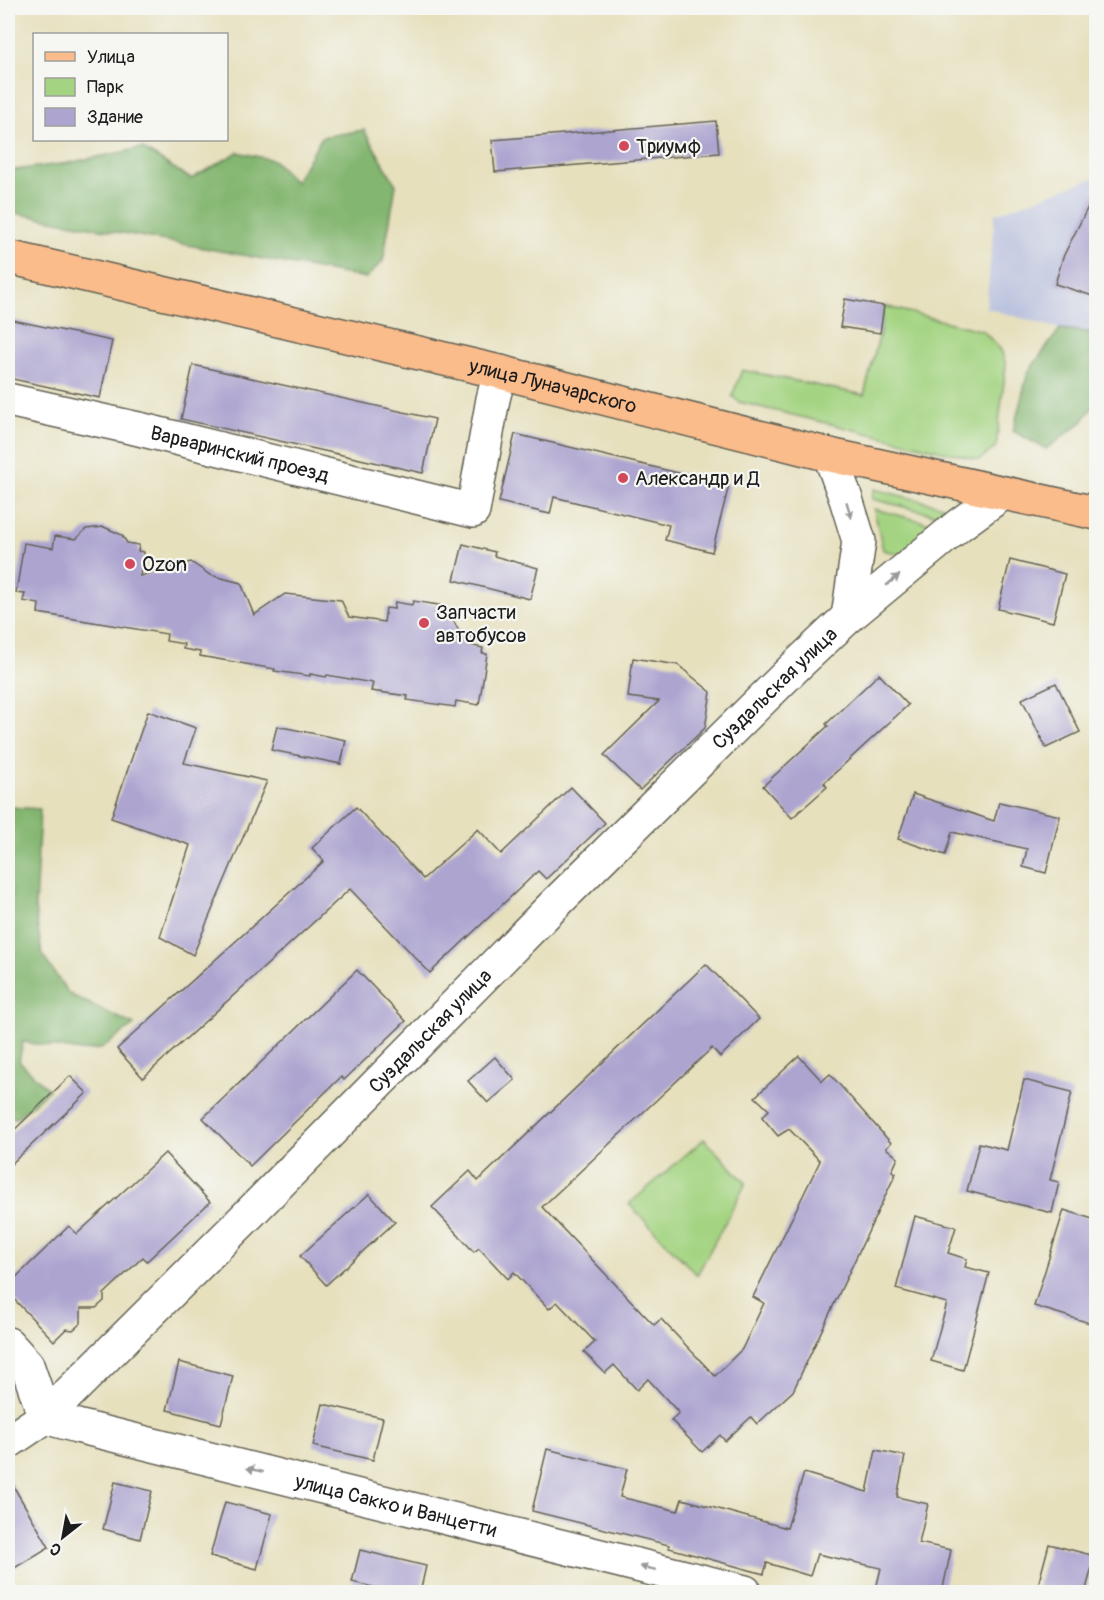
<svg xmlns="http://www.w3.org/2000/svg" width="1104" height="1600" font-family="Pangolin,sans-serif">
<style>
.industrial{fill:#bcc3de}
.green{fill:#a4d482;stroke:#60784f;stroke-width:1.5}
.forest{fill:#83b670;stroke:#506946;stroke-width:1.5}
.building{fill:#ada5d0}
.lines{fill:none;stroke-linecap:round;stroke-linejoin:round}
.minor-casing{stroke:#636154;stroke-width:36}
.major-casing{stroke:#636154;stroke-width:36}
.minor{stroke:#fff;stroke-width:33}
.major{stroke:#fabc8b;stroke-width:33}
.oneway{fill:#999}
.poi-dot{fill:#d1495b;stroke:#f6f6f2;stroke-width:2}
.labels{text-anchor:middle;stroke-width:4.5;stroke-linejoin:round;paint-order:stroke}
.poi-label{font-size:20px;fill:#1c1c1c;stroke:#f6f6f2;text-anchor:start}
.street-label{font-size:20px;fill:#1c1c1c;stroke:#f6f6f2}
</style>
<rect width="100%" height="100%" fill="#f6f6f2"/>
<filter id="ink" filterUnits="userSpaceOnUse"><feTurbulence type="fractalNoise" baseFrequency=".0167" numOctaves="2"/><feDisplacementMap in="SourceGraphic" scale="12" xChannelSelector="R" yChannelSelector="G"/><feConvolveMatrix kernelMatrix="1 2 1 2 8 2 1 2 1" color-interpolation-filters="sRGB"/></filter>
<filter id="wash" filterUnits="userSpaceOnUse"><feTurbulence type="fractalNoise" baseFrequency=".008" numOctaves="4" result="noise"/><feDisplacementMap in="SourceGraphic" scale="24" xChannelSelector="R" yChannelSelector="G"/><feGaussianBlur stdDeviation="1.35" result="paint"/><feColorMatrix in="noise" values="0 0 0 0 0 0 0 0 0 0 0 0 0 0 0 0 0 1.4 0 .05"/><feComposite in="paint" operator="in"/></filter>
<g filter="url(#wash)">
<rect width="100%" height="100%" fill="#e6e0bd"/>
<polygon class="industrial" points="1096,177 1096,333 1060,329 986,308 995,214"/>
<g class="green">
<polygon points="884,306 983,331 1001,350 1006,365 996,447 979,460 739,402 732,396 742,370 864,395 880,333"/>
<polygon points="874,489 943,506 941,516 872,499"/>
<polygon points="874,509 937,525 902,555 883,550"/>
<polygon points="704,1139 746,1183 697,1275 629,1204"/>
</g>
<g class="forest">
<polygon points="364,130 396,185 383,261 366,278 8,212 8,171 68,163 142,148 191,179 238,152 273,160 295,182 322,137"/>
<polygon points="1060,329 1096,333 1096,403 1082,422 1046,449 1013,431 1028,372"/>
<polygon points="8,807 40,809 35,908 42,955 69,994 134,1025 101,1049 81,1051 23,1042 19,1061 49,1090 16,1118 8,1117"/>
</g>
<g id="blocks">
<g class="building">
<polygon points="716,121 719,153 495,172 492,140"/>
<polygon points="1096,191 1096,297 1055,284 1063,257"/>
<polygon points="845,299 884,306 880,333 840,327"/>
<polygon points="8,319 112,341 100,398 8,378"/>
<polygon points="193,365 435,419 423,473 181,419"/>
<polygon points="515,434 729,485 712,552 665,540 669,525 554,497 550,514 499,502"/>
<polygon points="104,527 122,535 127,543 139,545 138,551 144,552 140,576 191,562 210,575 241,583 254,615 285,594 341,600 349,617 384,622 386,608 394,609 395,602 412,605 413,601 445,606 459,631 470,633 468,645 483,648 482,653 487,654 479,705 456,701 455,707 407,700 408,696 371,691 373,683 327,675 326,677 310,674 310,676 274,671 275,669 200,656 200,652 183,649 184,644 166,641 167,634 38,613 39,604 23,601 25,594 16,593 24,543 53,548 55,536 76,539 86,529"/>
<polygon points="463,544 495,552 494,556 538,568 530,599 454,580"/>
<polygon points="1010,560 1065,574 1053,622 998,609"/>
<polygon points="633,658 678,665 711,692 705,728 640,790 604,755 659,701 628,697"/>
<polygon points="879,674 908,705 824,783 827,787 792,818 763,786 828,726 826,724"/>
<polygon points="1056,683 1080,732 1046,748 1022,699"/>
<polygon points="148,711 196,728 184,763 267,781 193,955 160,937 190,845 111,818"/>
<polygon points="277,726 346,740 341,764 271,750"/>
<polygon points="571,787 605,823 546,879 538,871 430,973 350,889 143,1078 117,1049 324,861 312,848 356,807 423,879 478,829 501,854"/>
<polygon points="913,794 994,821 999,802 1060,816 1046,873 1023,867 1027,849 952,832 945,855 898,839"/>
<polygon points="706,964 759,1019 720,1057 712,1048 542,1207 654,1325 661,1319 715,1376 742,1349 764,1303 753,1297 820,1161 789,1129 778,1136 762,1117 769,1110 755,1097 799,1056 822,1081 830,1074 891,1143 886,1148 898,1158 892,1171 896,1173 793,1391 757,1424 751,1417 725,1441 720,1435 702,1452 671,1420 679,1413 648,1379 637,1390 614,1365 605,1373 584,1352 595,1342 557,1302 549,1309 514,1272 508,1279 479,1248 474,1252 432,1207 470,1171 478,1181"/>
<polygon points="357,970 406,1021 344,1080 341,1077 250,1166 203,1118"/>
<polygon points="495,1057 515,1080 488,1103 468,1081"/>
<polygon points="70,1076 87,1093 8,1167 8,1136"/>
<polygon points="1024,1080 1072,1092 1050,1180 1059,1182 1052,1213 967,1191 979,1143 1007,1150"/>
<polygon points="165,1153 210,1202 147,1261 143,1257 104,1294 104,1301 96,1308 81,1308 81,1323 73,1330 66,1329 54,1341 8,1293 8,1285 69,1226 77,1234"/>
<polygon points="369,1194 395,1222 326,1285 300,1256"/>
<polygon points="1064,1210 1096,1220 1096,1325 1034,1306"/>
<polygon points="915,1216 956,1227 948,1253 967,1259 965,1267 989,1273 963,1370 931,1361 947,1303 896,1289"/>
<polygon points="179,1362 233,1376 221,1424 167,1410"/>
<polygon points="323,1404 383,1418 373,1460 313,1446"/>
<polygon points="547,1449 627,1469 620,1497 678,1511 682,1499 787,1528 804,1473 867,1492 876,1450 905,1456 897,1497 928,1504 919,1543 951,1550 942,1593 875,1593 881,1568 817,1554 810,1576 767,1563 764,1574 669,1548 669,1545 532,1511"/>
<polygon points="8,1477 49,1547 8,1572"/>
<polygon points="115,1482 152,1491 140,1539 103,1529"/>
<polygon points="225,1502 272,1514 257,1569 210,1556"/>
<polygon points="1049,1544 1095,1556 1085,1593 1036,1593"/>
<polygon points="360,1550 426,1566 420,1593 398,1593 352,1582"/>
</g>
</g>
</g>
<g filter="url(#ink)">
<use href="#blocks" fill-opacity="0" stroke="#636154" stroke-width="1.5"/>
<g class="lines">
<defs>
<g id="minor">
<path id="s1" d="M8,400l131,29 334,82 20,-112 7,-27"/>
<polyline points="830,455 846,499 859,541 848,617"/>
<polyline points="8,1344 27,1365 45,1417"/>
<path id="s2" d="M45,1417l32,9 668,166"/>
<path id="s3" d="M8,1442l37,-25 197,-196 314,-318 240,-237 52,-49 111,-92 44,-32"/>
</g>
<g id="major">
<path id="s4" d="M8,257l492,115 330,83 266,58"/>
</g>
</defs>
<use href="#minor" class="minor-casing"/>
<use href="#major" class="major-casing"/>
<use href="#minor" class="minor"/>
<use href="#major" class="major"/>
</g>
<defs><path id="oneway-solid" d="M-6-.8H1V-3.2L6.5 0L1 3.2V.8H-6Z" transform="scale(1.5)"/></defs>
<g class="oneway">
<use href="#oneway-solid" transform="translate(849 510) rotate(73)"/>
<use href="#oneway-solid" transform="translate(893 580) rotate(-40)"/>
<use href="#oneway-solid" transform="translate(255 1470) rotate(-166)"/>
<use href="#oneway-solid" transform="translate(648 1568) rotate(-166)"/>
</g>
</g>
<g class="poi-dot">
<circle cx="624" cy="146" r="6"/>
<circle cx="623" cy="478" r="6"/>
<circle cx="130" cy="564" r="6"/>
<circle cx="424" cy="623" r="6"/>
</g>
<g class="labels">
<g class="poi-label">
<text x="636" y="153">Триумф</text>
<text x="635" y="485">Александр и Д</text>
<text x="142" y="571">Ozon</text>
<text x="436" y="619">Запчасти<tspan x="436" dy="23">автобусов</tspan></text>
</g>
<g class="street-label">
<text dy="7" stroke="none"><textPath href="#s4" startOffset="560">улица Луначарского</textPath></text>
<text dy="7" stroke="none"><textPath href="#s1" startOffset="238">Варваринский проезд</textPath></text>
<text dy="7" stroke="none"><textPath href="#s3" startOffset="1076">Суздальская улица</textPath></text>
<text dy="7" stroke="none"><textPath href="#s3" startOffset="590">Суздальская улица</textPath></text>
<text dy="7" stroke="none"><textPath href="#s2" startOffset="362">улица Сакко и Ванцетти</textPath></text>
</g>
</g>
<rect width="1104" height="1600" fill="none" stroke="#f6f6f2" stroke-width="30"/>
<rect x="33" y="33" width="195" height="108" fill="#f6f6f2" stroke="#9f9f9c" stroke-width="1.5"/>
<rect x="45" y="52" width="30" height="9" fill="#fabc8b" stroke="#9f9f9c" stroke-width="1.5"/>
<text x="87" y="63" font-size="18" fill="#1c1c1c">Улица</text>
<rect x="45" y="78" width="30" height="18" fill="#a4d482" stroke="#9f9f9c" stroke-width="1.5"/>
<text x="87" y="93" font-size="18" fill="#1c1c1c">Парк</text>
<rect x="45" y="108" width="30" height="18" fill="#ada5d0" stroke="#9f9f9c" stroke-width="1.5"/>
<text x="87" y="123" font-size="18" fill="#1c1c1c">Здание</text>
<g transform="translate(63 1537) rotate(211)" stroke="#f6f6f2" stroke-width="4.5" paint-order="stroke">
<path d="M0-4.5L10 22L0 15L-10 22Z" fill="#1c1c1c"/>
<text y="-9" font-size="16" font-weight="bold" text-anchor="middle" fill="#1c1c1c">С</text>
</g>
</svg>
